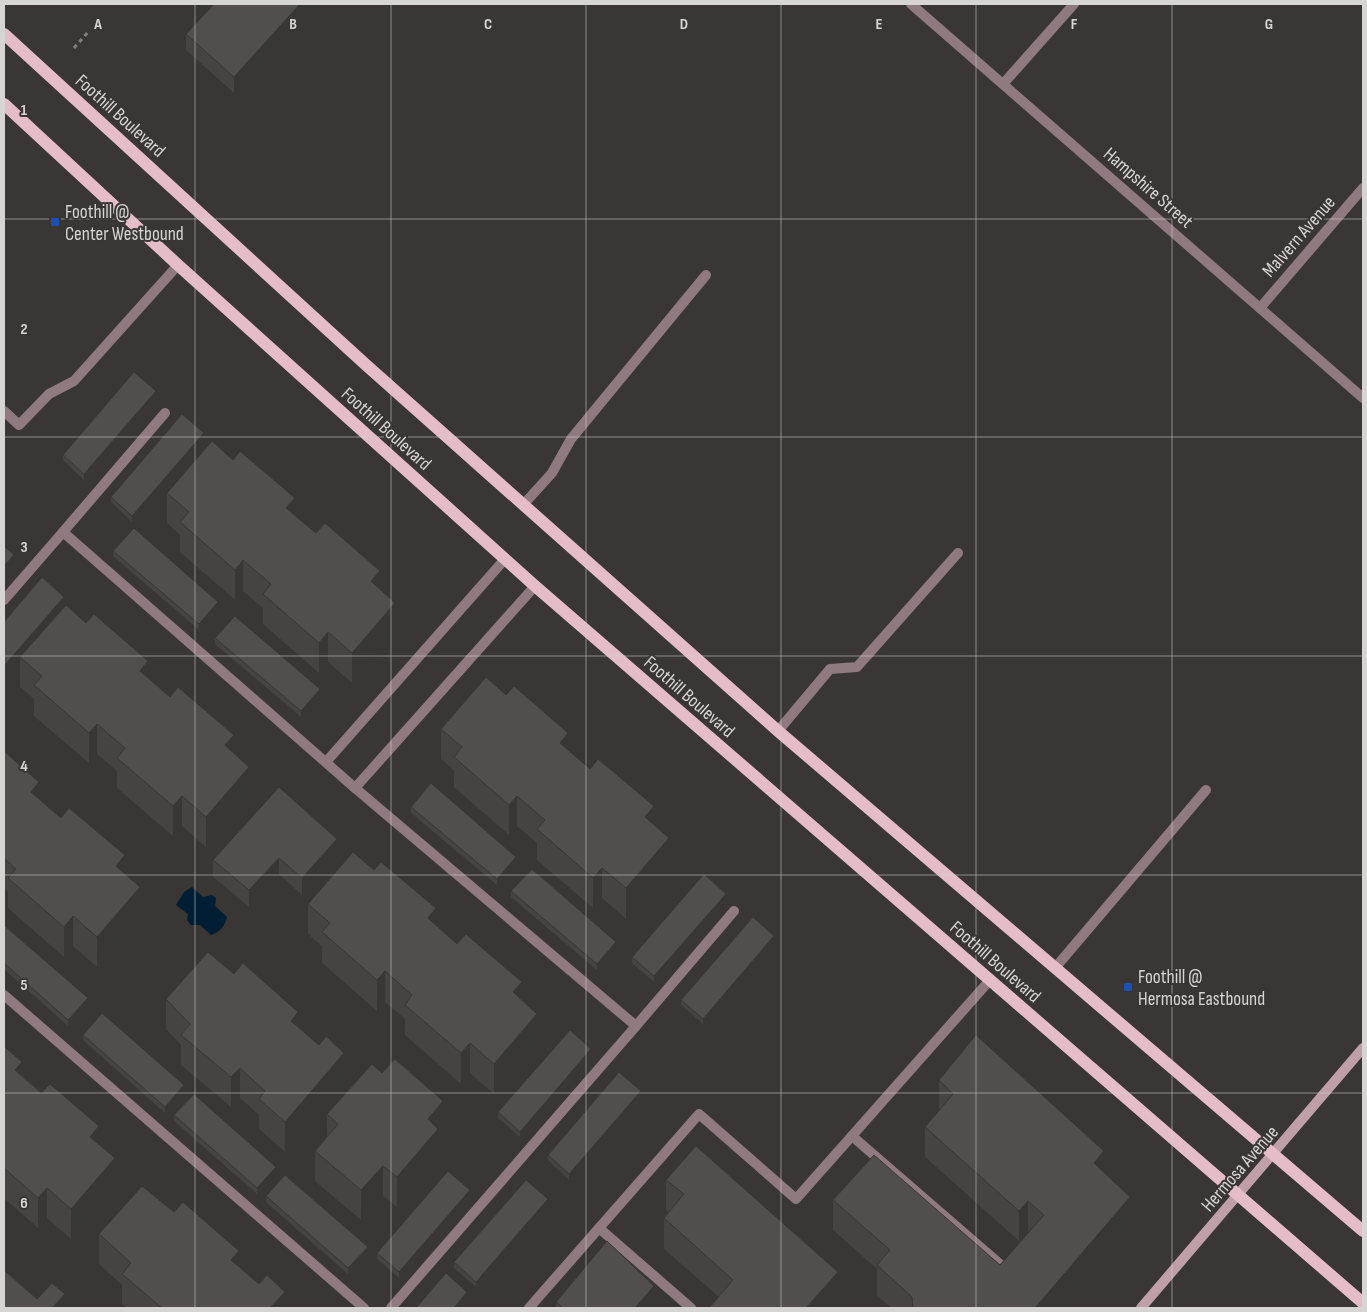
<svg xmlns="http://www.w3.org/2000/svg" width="1367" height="1312" font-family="'Sofia Sans Condensed',sans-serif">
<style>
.water{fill:#001f34}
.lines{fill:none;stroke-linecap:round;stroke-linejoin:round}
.path{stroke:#83817e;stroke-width:3;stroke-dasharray:4 4;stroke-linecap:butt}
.lane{stroke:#8e7a7f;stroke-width:10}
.street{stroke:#8e7a7f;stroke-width:10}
.secondary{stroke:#bfa0a7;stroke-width:10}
.primary{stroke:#e5bdc6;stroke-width:12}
.wall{fill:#464340}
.shaded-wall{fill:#393734}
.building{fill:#514e4b;stroke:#393734}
.grid{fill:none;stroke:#d6d5d2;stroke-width:1;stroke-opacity:0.55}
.transit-dot{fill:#1a4fb4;stroke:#393633;stroke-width:2}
.labels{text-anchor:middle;stroke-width:4;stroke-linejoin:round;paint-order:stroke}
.street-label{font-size:19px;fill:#d6d5d2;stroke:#393633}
.poi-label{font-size:19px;fill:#d6d5d2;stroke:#393633;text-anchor:start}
.grid-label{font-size:16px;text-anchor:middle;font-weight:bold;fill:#d6d5d2;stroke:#393633;stroke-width:4;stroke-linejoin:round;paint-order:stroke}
</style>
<rect width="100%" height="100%" fill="#393633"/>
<path class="water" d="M192,887l11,10 9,-2 4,3 -1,8 12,11c-2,9 -7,15 -16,18l-11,-10h-9l-4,-5 1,-6 -12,-9 8,-13z"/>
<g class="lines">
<polyline class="path" points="74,48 88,32"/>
<g class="lane">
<polyline points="4,411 19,425 49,394 74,381 178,265"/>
<polyline points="523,505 552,473 571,439 706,275"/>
<polyline points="63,532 165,413"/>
<polyline points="4,600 63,532 355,788 636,1026 391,1308"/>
<polyline points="778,731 830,669 857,667 958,553"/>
<polyline points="326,762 505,559"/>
<polyline points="355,788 535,586"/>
<polyline points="1055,968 1206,790"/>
<polyline points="4,995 364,1308"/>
<polyline points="636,1026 734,911"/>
<polyline points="852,1136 1001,1265"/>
<polyline points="599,1228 691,1308"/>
<polyline points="529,1308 699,1114 796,1199 990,980"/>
</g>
<g class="street">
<polyline points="911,4 1363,398"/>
<polyline points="1003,84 1074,4"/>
<polyline points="1260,308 1363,188"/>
</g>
<polyline class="secondary" points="1141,1308 1363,1048"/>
<g class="primary">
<polyline points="4,34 365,364 778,731 1363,1231"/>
<polyline points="4,104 178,265 535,586 1363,1303"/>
</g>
</g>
<g class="wall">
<polygon points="315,4 234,93 186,50 186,34"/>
<polygon points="156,397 84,480 63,460 63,455"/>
<polygon points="204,439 132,522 111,502 111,497"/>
<polygon points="167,493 295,515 380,590 395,633 352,683 328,662 319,673 263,624 263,608 243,591 235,600 180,552 180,535 167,523"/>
<polygon points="113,551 218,607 199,630 113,556"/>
<polygon points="215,638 320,695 301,717 215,644"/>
<polygon points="20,657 148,678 234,753 249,797 206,847 182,826 173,836 117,788 117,771 97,754 89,763 34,716 34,699 20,687"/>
<polygon points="441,729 568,750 654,825 669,868 626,919 602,898 593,908 537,860 537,843 517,826 509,835 454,787 454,770 441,759"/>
<polygon points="4,751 39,799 125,874 140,917 97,967 73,946 64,957 8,908 8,892 4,888"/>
<polygon points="411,807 516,863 497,885 411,813"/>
<polygon points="337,855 302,895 279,874 249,907 213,877 213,860"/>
<polygon points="511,891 616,948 597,970 511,897"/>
<polygon points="726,900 654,982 632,963 632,957"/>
<polygon points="308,904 436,926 522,1000 537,1044 494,1094 470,1073 461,1084 405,1035 405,1019 385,1002 377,1011 322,963 322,946 308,934"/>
<polygon points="4,928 88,1004 68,1026 4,969"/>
<polygon points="774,942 703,1024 681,1005 681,1000"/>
<polygon points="166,999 298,1027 344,1083 285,1152 259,1129 259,1115 240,1098 231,1107 181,1065 181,1045 166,1029"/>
<polygon points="83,1035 184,1091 165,1113 83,1040"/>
<polygon points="4,1046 22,1075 99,1145 115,1189 71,1239 47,1218 38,1228 4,1198"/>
<polygon points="591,1055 520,1137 498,1118 498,1112"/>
<polygon points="939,1080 1104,1172 1130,1227 1060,1308 891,1308 877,1295 877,1269 833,1230 833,1200 1000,1265 1029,1232 1028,1231 1019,1241 925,1157 925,1127 939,1110"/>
<polygon points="641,1097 569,1180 548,1160 548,1155"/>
<polygon points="327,1114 443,1132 438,1137 438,1159 397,1207 383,1196 361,1220 315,1181 315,1151 327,1138"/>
<polygon points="174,1115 276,1172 257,1194 174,1121"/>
<polygon points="666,1180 838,1302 832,1308 709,1308 719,1297 664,1249 664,1218 669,1212 666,1210"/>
<polygon points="266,1196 368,1253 348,1274 266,1202"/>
<polygon points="470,1196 399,1278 377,1259 377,1253"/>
<polygon points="548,1205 476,1287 454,1268 454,1262"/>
<polygon points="99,1234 239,1266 285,1308 127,1308 122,1304 122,1285 99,1264"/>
<polygon points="556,1302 654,1308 556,1308"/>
</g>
<g class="shaded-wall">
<polygon points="300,4 315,4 234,93 234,77"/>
<polygon points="156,391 156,397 84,480 84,474"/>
<polygon points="204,433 204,439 132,522 132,516"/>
<polygon points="295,498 295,528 286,508"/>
<polygon points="14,555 14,560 4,572 4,566"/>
<polygon points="243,560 243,591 235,600 235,570"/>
<polygon points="380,571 380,601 371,581"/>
<polygon points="64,597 64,602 4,672 4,666"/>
<polygon points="218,602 218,607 199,630 199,624"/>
<polygon points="395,603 395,633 352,683 352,653"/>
<polygon points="328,632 328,662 319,673 319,643"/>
<polygon points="148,661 148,692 140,671"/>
<polygon points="320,689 320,695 301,717 301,711"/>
<polygon points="97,724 97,754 89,763 89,733"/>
<polygon points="568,733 568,763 560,743"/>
<polygon points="234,735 234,765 225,745"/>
<polygon points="249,767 249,797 206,847 206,817"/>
<polygon points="39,782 39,812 31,792"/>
<polygon points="182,796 182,826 173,836 173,806"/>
<polygon points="517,796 517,826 509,835 509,805"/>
<polygon points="654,806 654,836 645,817"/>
<polygon points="669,838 669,868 626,919 626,888"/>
<polygon points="337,839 337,855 302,895 302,878"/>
<polygon points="125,855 125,885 116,866"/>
<polygon points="516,857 516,863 497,885 497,879"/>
<polygon points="279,858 279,874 249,907 249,890"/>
<polygon points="602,868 602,898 593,908 593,878"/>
<polygon points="140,887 140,917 97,967 97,937"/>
<polygon points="726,894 726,900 654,982 654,976"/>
<polygon points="436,908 436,939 428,918"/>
<polygon points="73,916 73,946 64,957 64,927"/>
<polygon points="774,936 774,942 703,1024 703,1019"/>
<polygon points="616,942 616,948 597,970 597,964"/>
<polygon points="385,971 385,1002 377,1011 377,980"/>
<polygon points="522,982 522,1012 513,992"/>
<polygon points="88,998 88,1004 68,1026 68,1020"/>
<polygon points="298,1012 298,1042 291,1021"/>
<polygon points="537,1014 537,1044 494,1094 494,1064"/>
<polygon points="470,1043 470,1073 461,1084 461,1053"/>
<polygon points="591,1049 591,1055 520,1137 520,1132"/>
<polygon points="344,1053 344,1083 285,1152 285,1122"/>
<polygon points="22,1062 22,1092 15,1070"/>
<polygon points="240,1068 240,1098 231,1107 231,1077"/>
<polygon points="184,1085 184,1091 165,1113 165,1107"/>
<polygon points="641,1091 641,1097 569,1180 569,1174"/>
<polygon points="443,1101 443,1132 438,1137 438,1159 397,1207 397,1177 428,1119"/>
<polygon points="99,1126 99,1156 90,1137"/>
<polygon points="1104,1151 1104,1181 1094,1163"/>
<polygon points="115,1158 115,1189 71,1239 71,1209"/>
<polygon points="383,1166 383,1196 361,1220 361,1190"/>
<polygon points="276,1167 276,1172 257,1194 257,1188"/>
<polygon points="47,1188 47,1218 38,1228 38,1198"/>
<polygon points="470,1190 470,1196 399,1278 399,1272"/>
<polygon points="1130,1197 1130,1227 1060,1308 1035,1308"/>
<polygon points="548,1199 548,1205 476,1287 476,1282"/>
<polygon points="1028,1201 1028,1231 1019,1241 1019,1211"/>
<polygon points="368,1247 368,1253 348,1274 348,1268"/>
<polygon points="239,1251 239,1281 231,1260"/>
<polygon points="838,1272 838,1302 832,1308 806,1308"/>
<polygon points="654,1286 654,1308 635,1308"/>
<polygon points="285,1292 285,1308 270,1308"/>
<polygon points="467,1292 467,1298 458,1308 454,1308"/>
<polygon points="65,1294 65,1308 52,1308"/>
</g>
<g class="building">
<polygon points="214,4 300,4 234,77 186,34"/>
<polygon points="134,372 156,391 84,474 63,455"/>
<polygon points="182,414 204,433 132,516 111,497"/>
<polygon points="212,441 233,460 240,451 295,498 286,508 316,533 325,523 380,571 371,581 395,603 352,653 328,632 319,643 263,594 271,584 243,560 235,570 180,522 189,512 167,493"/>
<polygon points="134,528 218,602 199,624 113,551"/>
<polygon points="4,546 14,555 4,566"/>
<polygon points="42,577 64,597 4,666 4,622"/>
<polygon points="66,605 86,623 94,614 148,661 140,671 170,697 178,687 234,735 225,745 249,767 206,817 182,796 173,806 117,758 125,748 97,724 89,733 34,685 42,676 20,657"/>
<polygon points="235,616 320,689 301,711 215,638"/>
<polygon points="486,677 506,695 514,686 568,733 560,743 590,769 598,759 654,806 645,817 669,838 626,888 602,868 593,878 537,829 545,820 517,796 509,805 454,757 462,747 441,729"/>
<polygon points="4,751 39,782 31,792 61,818 69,808 125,855 116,866 140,887 97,937 73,916 64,927 8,878 16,869 4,858"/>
<polygon points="431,783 516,857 497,879 411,807"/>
<polygon points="279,787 337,839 302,878 279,858 249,890 213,860"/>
<polygon points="353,852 374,870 381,862 436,908 428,918 457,944 466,934 522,982 513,992 537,1014 494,1064 470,1043 461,1053 405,1005 412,995 385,971 377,980 322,932 330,923 308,904"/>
<polygon points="532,869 616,942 597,964 511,891"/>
<polygon points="704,874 726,894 654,976 632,957"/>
<polygon points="753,917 774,936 703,1019 681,1000"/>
<polygon points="5,926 88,998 68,1020 4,963 4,928"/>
<polygon points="208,952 234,974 243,963 298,1012 291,1021 319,1045 326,1036 344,1053 285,1122 259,1099 265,1091 240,1068 231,1077 181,1035 190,1024 166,999"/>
<polygon points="102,1013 184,1085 165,1107 83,1035"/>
<polygon points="570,1030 591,1049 520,1132 498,1112"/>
<polygon points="976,1035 1104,1151 1094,1163 1130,1197 1035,1308 913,1308 912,1297 877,1265 890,1250 833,1200 874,1155 1000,1265 1044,1215 1028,1201 1019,1211 925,1127 953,1094 939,1080"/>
<polygon points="4,1046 22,1062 15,1070 41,1093 50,1084 99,1126 90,1137 115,1158 71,1209 47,1188 38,1198 4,1168"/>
<polygon points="395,1059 443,1101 428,1119 438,1129 397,1177 383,1166 361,1190 315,1151 338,1124 327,1114 372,1064 382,1073"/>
<polygon points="619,1072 641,1091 569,1174 548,1155"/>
<polygon points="194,1094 276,1167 257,1188 174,1115"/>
<polygon points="696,1146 838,1272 806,1308 709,1308 733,1280 664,1218 684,1194 666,1180"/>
<polygon points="448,1171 470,1190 399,1272 377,1253"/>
<polygon points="285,1175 368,1247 348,1268 266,1196"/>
<polygon points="526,1180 548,1199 476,1282 454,1262"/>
<polygon points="142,1186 174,1212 183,1202 239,1251 231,1260 259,1284 267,1275 285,1292 270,1308 181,1308 180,1307 179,1308 162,1308 122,1274 131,1263 99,1234"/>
<polygon points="607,1241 654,1286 635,1308 563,1308 556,1302"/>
<polygon points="4,1270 37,1299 52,1283 65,1294 52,1308 4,1308"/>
<polygon points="446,1273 467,1292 454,1308 416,1308"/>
</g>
<path class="grid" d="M195,4v1304M391,4v1304M586,4v1304M781,4v1304M976,4v1304M1172,4v1304M4,219h1359M4,437h1359M4,656h1359M4,875h1359M4,1093h1359"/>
<g class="transit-dot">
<rect x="50" y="217" width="10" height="10" rx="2.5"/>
<rect x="1123" y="982" width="10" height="10" rx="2.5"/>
</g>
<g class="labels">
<g class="street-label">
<text transform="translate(121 115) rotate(42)" y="7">Foothill Boulevard</text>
<text transform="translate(1149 187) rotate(41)" y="7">Hampshire Street</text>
<text transform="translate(1298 236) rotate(-49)" y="7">Malvern Avenue</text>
<text transform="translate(387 428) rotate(42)" y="7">Foothill Boulevard</text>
<text transform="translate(690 696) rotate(41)" y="7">Foothill Boulevard</text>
<text transform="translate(996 961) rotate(41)" y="7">Foothill Boulevard</text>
<text transform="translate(1239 1168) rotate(-49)" y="7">Hermosa Avenue</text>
</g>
<g class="poi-label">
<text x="65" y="218">Foothill @<tspan x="65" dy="22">Center Westbound</tspan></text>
<text x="1138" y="983">Foothill @<tspan x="1138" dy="22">Hermosa Eastbound</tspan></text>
</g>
</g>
<g class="grid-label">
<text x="98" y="29">A</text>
<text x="293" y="29">B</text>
<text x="488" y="29">C</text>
<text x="684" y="29">D</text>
<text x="879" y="29">E</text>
<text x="1074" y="29">F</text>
<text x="1269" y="29">G</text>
<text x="24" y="115">1</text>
<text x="24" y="334">2</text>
<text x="24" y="552">3</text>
<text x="24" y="771">4</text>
<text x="24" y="990">5</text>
<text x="24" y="1208">6</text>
</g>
<rect width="1367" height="1312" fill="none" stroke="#d6d5d2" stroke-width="10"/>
</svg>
